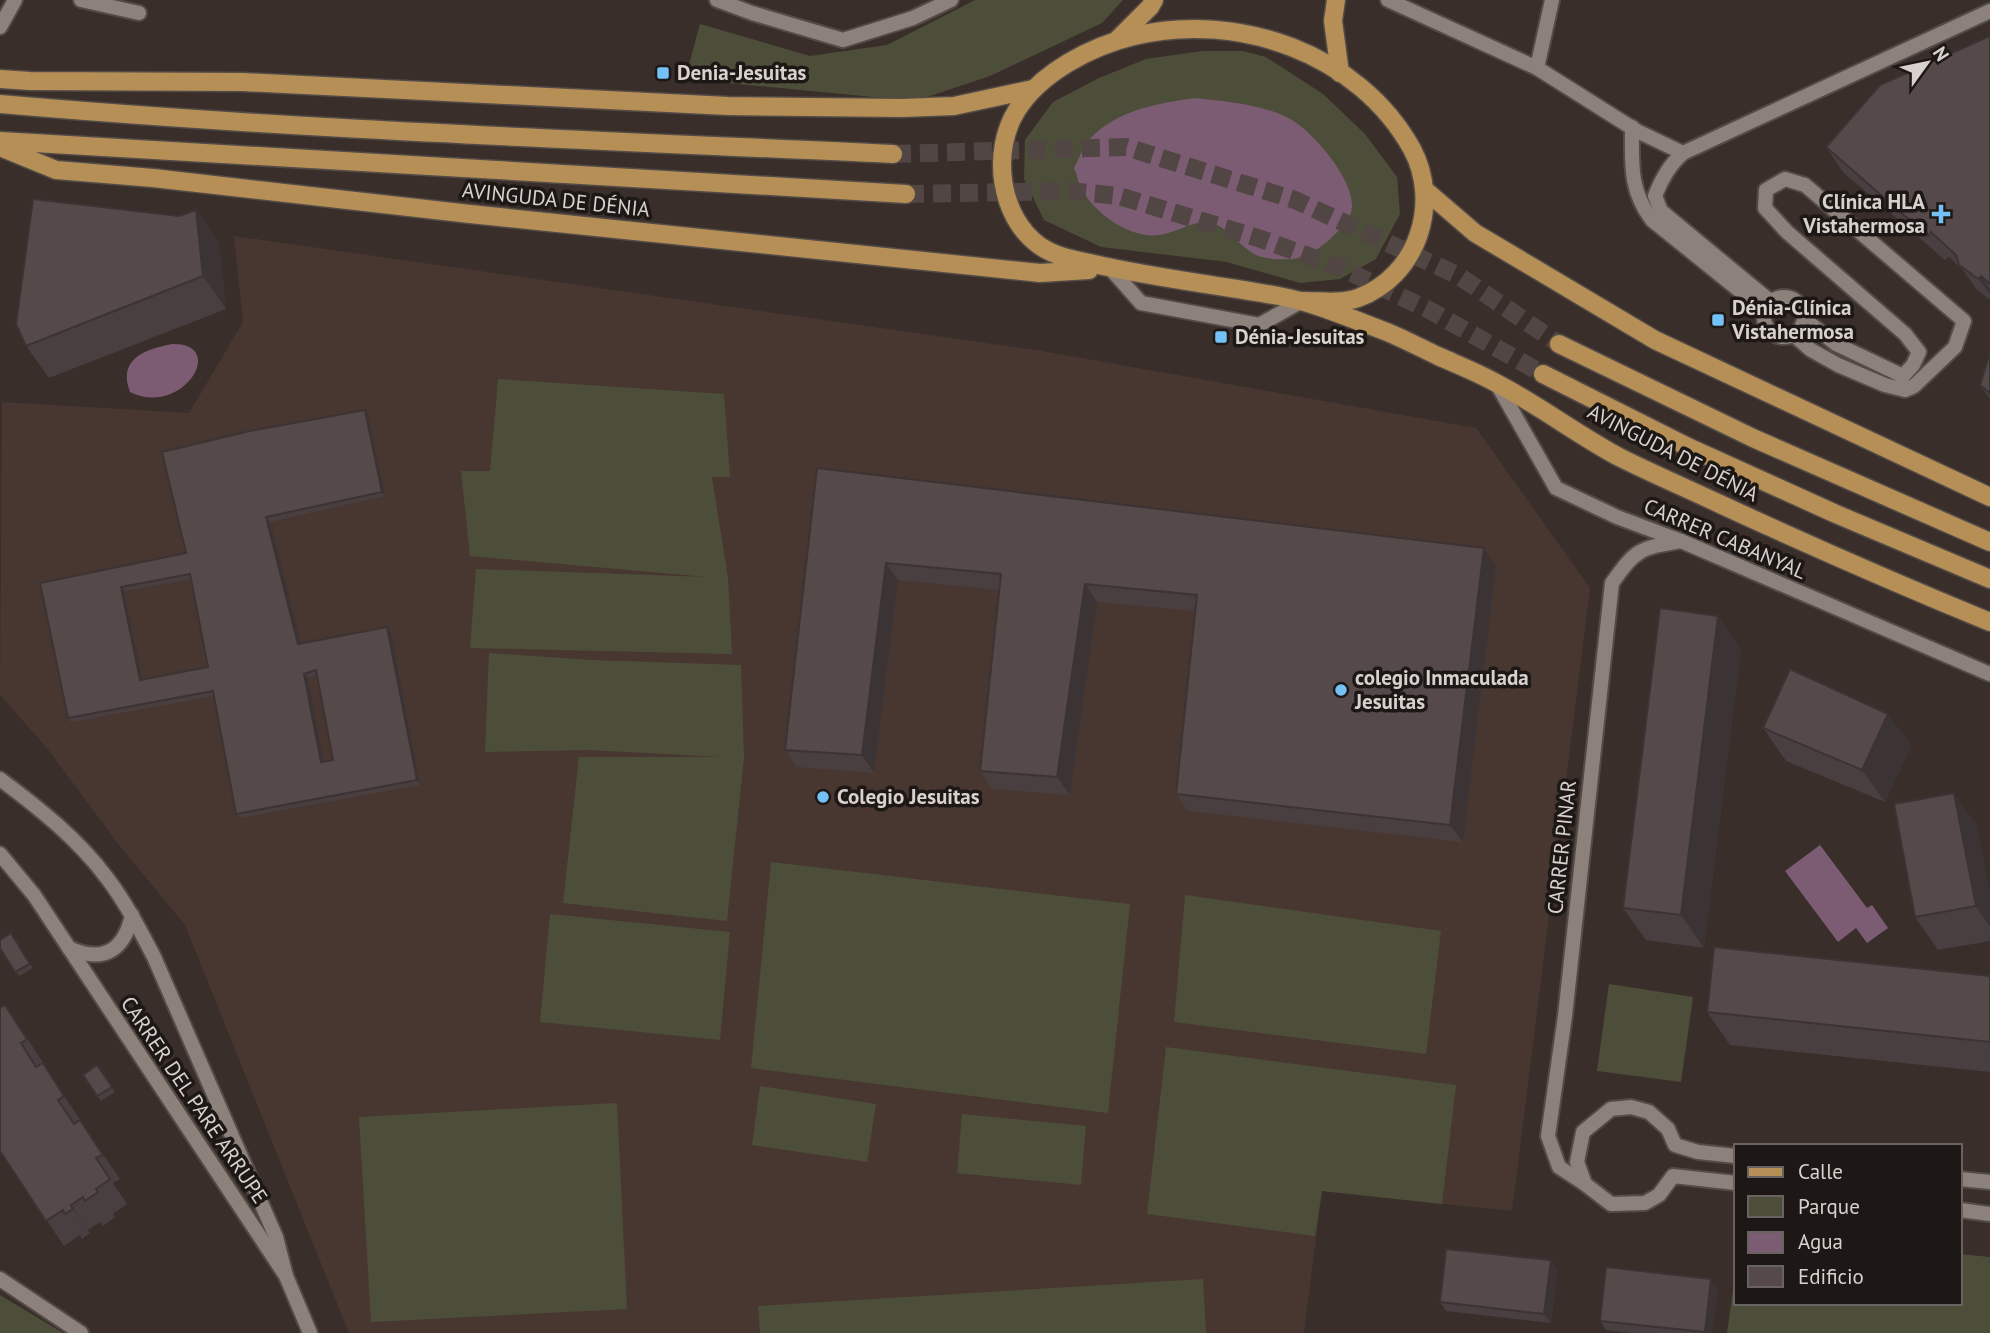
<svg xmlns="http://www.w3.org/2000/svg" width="1990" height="1333" font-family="'PT Sans',sans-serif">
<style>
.built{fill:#483730}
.green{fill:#4d4e39}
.water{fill:#7c5c72}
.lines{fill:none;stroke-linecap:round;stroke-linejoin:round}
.primary-tunnel{stroke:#514643;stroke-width:18;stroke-dasharray:18 9;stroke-linecap:butt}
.service-casing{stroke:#544b47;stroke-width:18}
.minor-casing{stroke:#544b47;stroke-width:18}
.primary-casing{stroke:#544b47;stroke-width:21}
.service{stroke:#8d817b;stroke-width:14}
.minor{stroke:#8d817b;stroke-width:14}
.primary{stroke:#b58f56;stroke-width:18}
.wall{fill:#493f40;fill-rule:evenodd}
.shaded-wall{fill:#3c3334}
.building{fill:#55494a;stroke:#3c3334;stroke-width:2;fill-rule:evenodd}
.poi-dot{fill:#73c1f5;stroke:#1d1816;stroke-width:2.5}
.labels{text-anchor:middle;stroke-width:7;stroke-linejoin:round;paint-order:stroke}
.poi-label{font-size:21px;font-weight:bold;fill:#d8d1ce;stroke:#1d1816;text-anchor:start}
.street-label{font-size:21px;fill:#d8d1ce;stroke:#1d1816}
</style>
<rect width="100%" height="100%" fill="#392e2a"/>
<polygon class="built" points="234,236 1042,351 1476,428 1590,588 1512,1211 1322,1191 1304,1333 349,1333 185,925 119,845 47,748 0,695 2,402 189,413 243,322"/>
<g class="green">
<polygon points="975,0 1123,0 1102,23 990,76 915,101 685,79 700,24 810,56 887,45"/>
<polygon points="1202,51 1243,51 1266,57 1323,94 1365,134 1397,177 1400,214 1376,259 1340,279 1300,283 1227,262 1101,247 1044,220 1024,179 1025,140 1053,102 1099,78 1146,59"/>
<polygon points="498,379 724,394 730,477 712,477 728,578 732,654 470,648 476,569 707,577 470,556 461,471 490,471"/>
<polygon points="489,653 591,660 741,665 744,758 727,921 563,903 579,757 722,757 588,750 485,752"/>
<polygon points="771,862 1130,904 1108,1113 751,1068"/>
<polygon points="1185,895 1441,931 1426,1054 1174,1022"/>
<polygon points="550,914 730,932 720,1040 540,1022"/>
<polygon points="1609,984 1693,997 1681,1082 1597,1071"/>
<polygon points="1166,1047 1456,1085 1442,1204 1322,1191 1315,1236 1147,1214"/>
<polygon points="760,1086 876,1104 867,1162 752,1145"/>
<polygon points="617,1103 627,1309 371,1322 359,1117"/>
<polygon points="962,1114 1086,1126 1081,1185 957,1173"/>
<polygon points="1960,1254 1990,1257 1990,1333 1727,1333 1736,1270 1736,1303 1960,1303"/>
<polygon points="1203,1279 1206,1333 760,1333 758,1306"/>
<polygon points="0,1295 63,1333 0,1333"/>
</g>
<g class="water">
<path d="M1195,98c29,3 72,7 97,22 23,14 60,58 60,85 1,13 -13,26 -22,34 -9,9 -24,18 -37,20 -9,1 -29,0 -37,-4 -16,-8 -34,-35 -52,-33 -15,1 -29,11 -45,13 -29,4 -65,-22 -78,-47 -3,-6 -4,-14 -7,-20 5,-9 9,-22 16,-29 26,-29 69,-36 105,-41z"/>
<path d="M172,344c57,-1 10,74 -42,48 -13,-33 15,-43 42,-48z"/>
<polygon points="1820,845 1867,908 1872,905 1888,928 1867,943 1856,928 1838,942 1785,871"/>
</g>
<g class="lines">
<g class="primary-tunnel">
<polyline points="893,154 1126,147 1295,200 1459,276 1559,344"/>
<polyline points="906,194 1070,191 1119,196 1258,238 1339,267 1429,310 1543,374"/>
</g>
<defs>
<g id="service">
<polyline points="81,0 139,13"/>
<polyline points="0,27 15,0"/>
<path d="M1632,127c0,36 -3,63 20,93l113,91"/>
<path d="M1683,153c-14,12 -22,27 -28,43l6,15 110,91"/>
<polyline points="1111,269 1141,303 1259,325 1302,301"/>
<circle cx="1784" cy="317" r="20"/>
<polyline points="1794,335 1811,350 1838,365 1885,385 1905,390 1914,386 1955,347 1964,321 1805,185 1785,179 1766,190 1765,208 1787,232 1905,334 1919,352 1913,365 1903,376 1836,344 1804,319"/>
</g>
<g id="minor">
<polyline points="717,0 752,13 843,40 913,18 951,0"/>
<polyline points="1388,0 1537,68 1637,131 1683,153 1990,11"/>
<polyline points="1537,68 1552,0"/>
<polyline points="1497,384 1556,488 1617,517 1681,541 1990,674"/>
<path d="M0,779c39,29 78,60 107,99 19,25 33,52 47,79l122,280 10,39"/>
<polyline points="0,854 34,895 286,1276 310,1333"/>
<path d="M69,948c33,15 55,4 63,-33"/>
<polyline points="1736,1156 1698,1152 1675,1145 1668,1129 1649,1112 1631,1107 1611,1109 1583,1132 1577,1162 1585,1184 1611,1204 1645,1203 1659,1195 1673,1176 1736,1183"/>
<polyline points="1960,1179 1990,1182"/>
<path d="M1585,1184l-26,-17 -11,-31 17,-120 47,-433c24,-34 28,-35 69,-42"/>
<polyline points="1960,1210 1990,1214"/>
<polyline points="0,1279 81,1333"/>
</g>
<g id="primary">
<polyline points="1336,0 1333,21 1340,73"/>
<polyline points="1117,40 1150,7 1154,0"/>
<polyline points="0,79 30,81 243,82 728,106 902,108 954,106 1033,89"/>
<path d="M0,104c297,26 595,36 893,50"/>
<polyline points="0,141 906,194"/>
<polyline points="0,147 56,170 153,178 470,214 1040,273 1089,270"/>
<polyline points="1425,190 1475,233 1655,340 1990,497"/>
<path d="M1302,301c18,0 39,3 56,-3 60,-22 83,-95 54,-149 -53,-96 -175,-138 -278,-113 -42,10 -93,36 -117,74 -26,41 -18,107 23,136 16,11 36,14 54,18 61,14 124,21 185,32 37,7 73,23 108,36 17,7 34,16 51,24 20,9 41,17 60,28 42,22 80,51 121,73 34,17 69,32 103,48 89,41 178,80 268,117"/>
<polyline points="1559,344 1753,438 1990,542"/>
<polyline points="1543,374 1688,447 1836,514 1990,579"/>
</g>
</defs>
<use href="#service" class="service-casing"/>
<use href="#minor" class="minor-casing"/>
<use href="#primary" class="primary-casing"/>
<use href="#service" class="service"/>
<use href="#minor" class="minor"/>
<use href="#primary" class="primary"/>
</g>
<g class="wall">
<polygon points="1990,36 1990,300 1977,290 1963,270 1949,257 1945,260 1843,172 1826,147"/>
<polygon points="196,210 219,243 226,309 49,378 26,346 179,216"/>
<polygon points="1990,353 1990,399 1980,385"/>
<path d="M365,410l3,4 17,82 -115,26 30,122 91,-12 29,153 -181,33 -3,-4 -22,-118 -143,26 -3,-4 -28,-135 146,-30zM191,579l17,88 -66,12 -18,-88zM317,676l16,84 -9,2 -16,-84z"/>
<polygon points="817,468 1484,548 1496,566 1463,842 1188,811 1176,794 1196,611 1097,602 1070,795 992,789 980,771 999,590 898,580 874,773 797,767 785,750"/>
<polygon points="1741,648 1704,948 1646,940 1623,908"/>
<polygon points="1888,714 1911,746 1885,802 1786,761 1763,728"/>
<polygon points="1977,825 1990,895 1990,941 1938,950 1915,917"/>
<polygon points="11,933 33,968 19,976 0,948"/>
<polygon points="1990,976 1990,1072 1730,1045 1707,1012"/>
<polygon points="22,1030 44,1064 43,1064 120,1179 113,1183 127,1204 113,1214 115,1217 103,1226 100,1222 88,1230 90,1233 82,1239 80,1235 64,1246 0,1151"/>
<polygon points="97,1065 115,1092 101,1101 83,1075"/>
<polygon points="1551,1260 1557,1269 1551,1323 1446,1311 1440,1302"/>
<polygon points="1718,1288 1712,1333 1632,1333 1606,1330 1600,1321"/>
</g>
<g class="shaded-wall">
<polygon points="196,210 219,243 226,309 203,276"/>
<polygon points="1981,276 1990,289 1990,294 1979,279"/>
<polygon points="365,410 368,414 385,496 382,492"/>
<polygon points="266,517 270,522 302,648 298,644"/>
<polygon points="1484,548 1496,566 1463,842 1450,825"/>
<polygon points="886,563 898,580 874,773 862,755"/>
<polygon points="1085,584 1097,602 1070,795 1057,777"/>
<polygon points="121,587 124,591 143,684 140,680"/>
<polygon points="1718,616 1741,648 1704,948 1681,915"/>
<polygon points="387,627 391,632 420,785 417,780"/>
<polygon points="304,674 308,678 325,767 321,762"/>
<polygon points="1888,714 1911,746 1885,802 1862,770"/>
<polygon points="1954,793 1977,825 1990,895 1990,927 1976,906"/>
<polygon points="5,1005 22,1030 44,1064 27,1039"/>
<polygon points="43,1063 60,1088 81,1121 64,1096"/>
<polygon points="80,1120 97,1145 120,1179 103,1155"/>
<polygon points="71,1205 88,1230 90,1233 73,1209"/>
<polygon points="1551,1260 1557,1269 1551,1323 1544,1314"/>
<polygon points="1711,1279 1718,1288 1712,1333 1705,1333"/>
</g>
<g class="building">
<polygon points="1990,36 1990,284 1981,276 1979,279 1974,276 1959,265 1956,255 1931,232 1928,236 1826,147 1880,85"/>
<polygon points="33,199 179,216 196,210 203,276 26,346 16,324"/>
<polygon points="1990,353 1990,393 1980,385"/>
<path d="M365,410l17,82 -116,25 32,127 89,-17 30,153 -181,34 -23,-123 -145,27 -28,-135 146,-30 -24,-101 88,-21zM190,574l18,93 -68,13 -19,-93zM316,670l17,90 -12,2 -17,-88z"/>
<polygon points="817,468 1484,548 1450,825 1176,794 1197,595 1085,584 1057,777 980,771 1001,574 886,563 862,755 785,750"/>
<polygon points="1660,608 1718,616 1681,915 1623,908"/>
<polygon points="1790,669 1888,714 1862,770 1763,728"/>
<polygon points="1954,793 1976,906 1915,917 1894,804"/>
<polygon points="11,933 30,964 15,972 0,948 0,940"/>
<polygon points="1714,947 1990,976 1990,1042 1707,1012"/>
<polygon points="5,1005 27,1039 21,1043 36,1067 43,1063 64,1096 58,1100 74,1124 80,1120 103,1155 96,1158 110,1179 96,1189 98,1192 85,1201 83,1197 71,1205 73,1209 65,1214 63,1210 46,1221 0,1151 0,1008"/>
<polygon points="97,1065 112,1087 97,1096 83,1075"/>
<polygon points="1446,1249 1551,1260 1544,1314 1440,1302"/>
<polygon points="1606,1267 1711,1279 1705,1332 1600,1321"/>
</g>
<g class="poi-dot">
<rect x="656" y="66" width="14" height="14" rx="3.5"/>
<path d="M1937.5 203.5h7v7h7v7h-7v7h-7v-7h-7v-7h7z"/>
<rect x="1711" y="313" width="14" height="14" rx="3.5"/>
<rect x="1214" y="330" width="14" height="14" rx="3.5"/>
<circle cx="1341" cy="690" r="7"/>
<circle cx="823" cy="797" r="7"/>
</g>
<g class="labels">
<g class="poi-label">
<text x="677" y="80">Denia-Jesuitas</text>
<text x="1925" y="209" text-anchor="end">Clínica HLA<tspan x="1925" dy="24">Vistahermosa</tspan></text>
<text x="1732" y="315">Dénia-Clínica<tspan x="1732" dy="24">Vistahermosa</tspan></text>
<text x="1235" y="344">Dénia-Jesuitas</text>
<text x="1355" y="685">colegio Inmaculada<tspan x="1355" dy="24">Jesuitas</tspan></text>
<text x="837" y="804">Colegio Jesuitas</text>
</g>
<g class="street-label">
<text transform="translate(556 200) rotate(6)" y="7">AVINGUDA DE DÉNIA</text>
<text transform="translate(1673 453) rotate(27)" y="7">AVINGUDA DE DÉNIA</text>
<text transform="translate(1725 539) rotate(23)" y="7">CARRER CABANYAL</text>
<text transform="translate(1562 847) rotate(-84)" y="7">CARRER PINAR</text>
<text transform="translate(194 1100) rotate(56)" y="7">CARRER DEL PARE ARRUPE</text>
</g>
</g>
<rect x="1734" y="1144" width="228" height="161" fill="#1d1816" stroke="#686260" stroke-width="2"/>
<rect x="1748" y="1167" width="35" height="10" fill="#b58f56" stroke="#686260" stroke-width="2"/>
<text x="1798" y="1179" font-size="21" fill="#d8d1ce">Calle</text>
<rect x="1748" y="1196" width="35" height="21" fill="#4d4e39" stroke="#686260" stroke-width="2"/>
<text x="1798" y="1214" font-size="21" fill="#d8d1ce">Parque</text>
<rect x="1748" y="1232" width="35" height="21" fill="#7c5c72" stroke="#686260" stroke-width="2"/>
<text x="1798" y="1249" font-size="21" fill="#d8d1ce">Agua</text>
<rect x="1748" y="1266" width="35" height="21" fill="#55494a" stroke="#686260" stroke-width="2"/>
<text x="1798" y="1284" font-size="21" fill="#d8d1ce">Edificio</text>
<g transform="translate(1927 63) rotate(57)" stroke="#1d1816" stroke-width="5" paint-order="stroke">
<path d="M0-5L12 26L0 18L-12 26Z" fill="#d8d1ce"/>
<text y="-10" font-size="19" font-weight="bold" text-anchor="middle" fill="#d8d1ce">N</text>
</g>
</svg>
